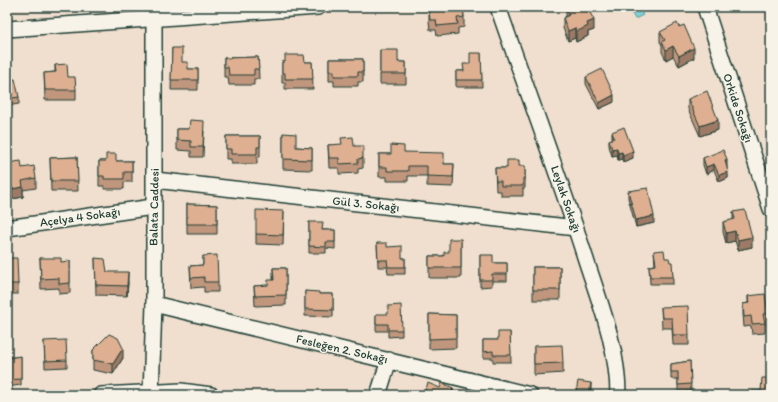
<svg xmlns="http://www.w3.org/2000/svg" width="778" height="402" font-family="Itim,sans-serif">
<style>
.water{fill:#80d2d8;stroke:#599696}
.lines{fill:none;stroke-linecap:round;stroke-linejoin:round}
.minor-casing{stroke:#1f3d34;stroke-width:18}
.minor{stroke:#f7f3e8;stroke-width:15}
.wall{fill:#c0967d;stroke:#1f3d34}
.shaded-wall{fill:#9c7a66;stroke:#1f3d34}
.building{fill:#dfaf91;stroke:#1f3d34}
.labels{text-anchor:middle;stroke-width:3;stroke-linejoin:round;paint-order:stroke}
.street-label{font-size:12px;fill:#1f3d34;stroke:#f7f3e8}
</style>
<rect width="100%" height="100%" fill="#f0dfce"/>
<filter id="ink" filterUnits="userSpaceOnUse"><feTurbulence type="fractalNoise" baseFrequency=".025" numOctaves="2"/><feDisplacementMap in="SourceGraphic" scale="8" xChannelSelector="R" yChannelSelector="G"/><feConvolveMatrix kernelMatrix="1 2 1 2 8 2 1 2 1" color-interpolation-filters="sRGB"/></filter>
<g filter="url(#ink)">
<polygon class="water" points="628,7 638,7 643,15 635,19"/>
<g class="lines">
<defs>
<g id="minor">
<path d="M498,7c29,84 61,168 88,253 14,43 32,88 32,135"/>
<polyline points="705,7 771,209"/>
<polyline points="7,29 318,7"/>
<polyline points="155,180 576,228"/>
<polyline points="7,228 153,207"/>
<polyline points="154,304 530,395"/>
<polyline points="101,395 181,391 211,395"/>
<polyline points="151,395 154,304 154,19 151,7"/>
<polyline points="378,395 389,360"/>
</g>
</defs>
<use href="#minor" class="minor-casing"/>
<use href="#minor" class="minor"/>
</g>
<g class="wall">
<polygon points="439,7 463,7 464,17 464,27 458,28 458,34 437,36 436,30 430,30 429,21 429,11 439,10"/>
<polygon points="566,7 594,30 588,32 588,36 576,42 575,38 568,41 563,28 563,18 566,17"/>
<polygon points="771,17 771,46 770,42 770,32 771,32 769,28 769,18"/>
<polygon points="660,32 694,58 679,66 673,56 666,60 662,52 662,45 660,42"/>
<polygon points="172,48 182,62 188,69 198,69 198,90 171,90"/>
<polygon points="380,50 398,62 406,62 406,84 380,84"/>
<polygon points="481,53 482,87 456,87 456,71 463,71"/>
<polygon points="258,57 259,79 254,79 254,85 229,85 228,77 224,77 224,58"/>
<polygon points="329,59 363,59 363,82 358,82 358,86 334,86 334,81 329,81"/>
<polygon points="282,62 312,62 313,89 285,89 285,83 282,83"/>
<polygon points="55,65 68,77 76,90 76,100 45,100 44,73 55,72"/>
<polygon points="586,77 614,102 599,109 586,84"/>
<polygon points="7,80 19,97 19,104 7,106"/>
<polygon points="688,99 718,130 700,136 688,109"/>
<polygon points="177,129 189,129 204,131 203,157 191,157 191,151 177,150"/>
<polygon points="612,132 633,158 623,162 622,159 618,160 617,155 612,156 609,146 609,140 612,139"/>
<polygon points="283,133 296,147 312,148 312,170 283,169"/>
<polygon points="226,136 260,136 260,157 257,157 257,164 231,164 231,159 226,159"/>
<polygon points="328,145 354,146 363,158 363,168 358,169 358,173 339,174 339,168 329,168"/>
<polygon points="404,152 444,164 454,164 453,187 427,186 427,176 408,176 408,181 387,181 387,177 379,177 379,154 391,154"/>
<polygon points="77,157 78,191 51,191 50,158"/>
<polygon points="703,158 727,166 727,167 728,178 719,182 714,170 706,174 703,165"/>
<polygon points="99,161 132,161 132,182 124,182 124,189 104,189 104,186 99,186"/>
<polygon points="8,163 22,168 36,178 36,188 23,190 23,197 12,199 8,172"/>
<polygon points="525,166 525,188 523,188 523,196 501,196 501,191 496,191 495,168 507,168"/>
<polygon points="628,191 654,223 636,227 628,198"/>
<polygon points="187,204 217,205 217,234 187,234"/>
<polygon points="284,211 283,245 256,244 256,234"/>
<polygon points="733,212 752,247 738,250 735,241 726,243 723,232 723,222 733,220"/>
<polygon points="309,222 323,230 335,230 335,249 326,248 326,253 309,253"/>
<polygon points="461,239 461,278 429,278 429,256 444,256 449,252"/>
<polygon points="377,243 387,247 402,258 405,258 405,274 388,274 387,267 378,267"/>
<polygon points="654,251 665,258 670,262 673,277 673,284 650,284 649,266 655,265"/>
<polygon points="480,255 493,263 507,263 507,281 492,281 492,286 480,287"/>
<polygon points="203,256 218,282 218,292 204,292 204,287 191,288 190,266 203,265"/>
<polygon points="7,258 18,284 18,294 7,294"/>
<polygon points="40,258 61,262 70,261 70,293 59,294 59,288 41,289"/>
<polygon points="95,258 107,272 128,282 127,296 96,295"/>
<rect x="533" y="267" width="27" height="33"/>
<polygon points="273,268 286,268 286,305 255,306 254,286 268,285 273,280"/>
<polygon points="305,291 319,294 333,294 333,317 305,316"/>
<polygon points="748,296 768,314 768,324 765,324 765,333 752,334 751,326 744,327 743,314 743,304 748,303"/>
<polygon points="661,307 689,335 689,345 673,345 672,328 662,328"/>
<polygon points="376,314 402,330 402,336 388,337 388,331 376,331"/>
<polygon points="429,314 456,315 456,348 429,349"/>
<polygon points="510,332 511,362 493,362 493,358 483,358 483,340 498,340"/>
<polygon points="44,341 67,360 67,367 45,368"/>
<polygon points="534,346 563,363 563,373 534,375"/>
<polygon points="93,350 123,358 113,374 93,370"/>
<polygon points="21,356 21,385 7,387 7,358"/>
<polygon points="690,361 691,391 678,392 678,379 671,379 671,364"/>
<polygon points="591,390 590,395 576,395 576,392"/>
</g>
<g class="shaded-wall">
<polygon points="594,20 594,30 588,32 588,36 576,42 576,32 587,23"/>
<polygon points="575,28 575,38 568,41 568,31"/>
<polygon points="673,46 673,56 666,60 666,50"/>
<polygon points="694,48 694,58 679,66 679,56"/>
<polygon points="614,95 614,102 599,109 599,103"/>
<polygon points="718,120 718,130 700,136 700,126"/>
<polygon points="617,148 617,155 612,156 612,149"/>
<polygon points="633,151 633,158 623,162 623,155"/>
<polygon points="622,152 622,159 618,160 618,153"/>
<polygon points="727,159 727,166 725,167 725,160"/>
<polygon points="714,164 714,170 706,174 706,167"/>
<polygon points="728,172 728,178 719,182 719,175"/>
<polygon points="11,183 11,193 7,194 7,184"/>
<polygon points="23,187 23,197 12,199 12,189"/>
<polygon points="654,216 654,223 636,227 636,220"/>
<polygon points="735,231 735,241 726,243 726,233"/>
<polygon points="752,237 752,247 738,250 738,240"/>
<polygon points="128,272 128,282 127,296 127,286"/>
<polygon points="123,348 123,358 113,374 113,364"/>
<polygon points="591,383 591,390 590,395 589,395"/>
<polygon points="453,388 453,395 450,395"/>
</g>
<g class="building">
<polygon points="440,7 463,7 464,17 457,18 458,24 437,26 436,20 430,20 429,11 440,9"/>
<polygon points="566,7 587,7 594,20 587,23 588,26 576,32 575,28 568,31 563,18 569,15"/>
<polygon points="677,23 679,27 684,25 694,48 679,56 673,46 666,50 662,42 665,40 660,32"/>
<polygon points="172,48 182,48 182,62 188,62 188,69 198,69 198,80 171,80"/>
<polygon points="380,50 398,50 398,62 406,62 406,74 380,74"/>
<polygon points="470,53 481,53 482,80 456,80 456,71 464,71 463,64 470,64"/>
<polygon points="285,55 304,55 305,62 312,62 313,79 285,79 285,73 282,73 282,62 285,62"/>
<polygon points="258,57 259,69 254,69 254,75 229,75 228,67 224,67 224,58"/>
<polygon points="329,59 363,59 363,72 358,72 358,76 334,76 334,71 329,71"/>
<polygon points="67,64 68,77 75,77 76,90 45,90 44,73 56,72 55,65"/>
<polygon points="602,69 614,95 599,103 586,77"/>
<polygon points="15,79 19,97 7,99 7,80"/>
<polygon points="707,91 718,120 700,126 688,99"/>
<polygon points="190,120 204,121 203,147 191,147 191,141 177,140 177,129 189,129"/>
<polygon points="624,127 633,151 623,155 622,152 618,153 617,148 612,149 609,140 614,138 612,132"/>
<polygon points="283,133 296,134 296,147 312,148 312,160 283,159"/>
<polygon points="226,136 260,136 260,147 257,147 257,154 231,154 231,149 226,149"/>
<polygon points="353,137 354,146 363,146 363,158 358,159 358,163 339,164 339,158 329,158 328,145 342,144 341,138"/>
<polygon points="391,145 404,146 404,152 444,153 444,164 454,164 453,177 427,176 427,166 408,166 408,171 387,171 387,167 379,167 379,154 391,154"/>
<polygon points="723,150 727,159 725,160 728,172 719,175 714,164 706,167 703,158"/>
<polygon points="106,154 116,154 116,161 132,161 132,172 124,172 124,179 104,179 104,176 99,176 99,161 106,161"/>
<polygon points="77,157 78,181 51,181 50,158"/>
<polygon points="507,160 519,160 519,166 525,166 525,178 523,178 523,186 501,186 501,181 496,181 495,168 507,168"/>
<polygon points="21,161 22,168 34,166 36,178 22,181 23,187 12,189 11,183 7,184 7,173 10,172 8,163"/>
<polygon points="648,188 654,216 636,220 628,191"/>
<polygon points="187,204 217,205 217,224 187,224"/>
<polygon points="256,210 284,211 283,235 256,234"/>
<polygon points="745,210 752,237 738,240 735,231 726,233 723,222 735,219 733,212"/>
<polygon points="309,222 323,222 322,230 335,230 335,242 326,242 326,247 309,246"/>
<polygon points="449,239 461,239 461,268 429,268 429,256 444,256 444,252 449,252"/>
<polygon points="377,243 387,243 387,247 402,246 402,258 405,258 405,267 388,267 387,260 378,260"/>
<polygon points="664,250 665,258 669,258 670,262 672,262 673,277 650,277 649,266 656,265 654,251"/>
<polygon points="217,255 218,282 204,282 204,277 191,278 190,266 203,265 203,256"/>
<polygon points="480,255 493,255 493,263 507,263 507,274 492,274 492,280 480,280"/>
<polygon points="7,258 17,258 18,284 7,284"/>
<polygon points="40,258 61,258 61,262 70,261 70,283 59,284 59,278 41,279"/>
<polygon points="95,258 105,259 107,272 128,272 127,286 96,285"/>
<rect x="533" y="267" width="27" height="23"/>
<polygon points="273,268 286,268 286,295 255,296 254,286 268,285 268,280 274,280"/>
<polygon points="305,291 319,292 319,294 333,294 333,310 305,309"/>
<polygon points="765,294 768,314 763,314 765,323 752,324 751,316 744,317 743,304 749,303 748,296"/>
<polygon points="401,305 402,330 388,330 388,324 376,324 376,314 388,314 388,306"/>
<polygon points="688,306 689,335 673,335 672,318 662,318 661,307"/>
<polygon points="429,314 456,315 456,338 429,339"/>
<polygon points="498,332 510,332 511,355 493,355 493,351 483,352 483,340 498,340"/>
<polygon points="109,334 118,338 123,348 113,364 93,360 93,350"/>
<polygon points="66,340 67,360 45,361 44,341"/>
<polygon points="562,345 563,363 534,364 534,346"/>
<polygon points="21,356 21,379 7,380 7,358"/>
<polygon points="690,361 691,384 678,385 678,372 671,372 671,364"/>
<polygon points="762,378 770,378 770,388 771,388 771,395 752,395 752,391 761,391"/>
<polygon points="578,381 591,383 589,394 576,392"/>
<polygon points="428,383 440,388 442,383 453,388 450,395 429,395 424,393"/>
</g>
</g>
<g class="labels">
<g class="street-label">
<text transform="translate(738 108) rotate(72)" y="4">Orkide Sokağı</text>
<text transform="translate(566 199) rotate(71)" y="4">Leylak Sokağı</text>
<text transform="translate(366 204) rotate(6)" y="4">Gül 3. Sokağı</text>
<text transform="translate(154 207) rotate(-89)" y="4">Balata Caddesi</text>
<text transform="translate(80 217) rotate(-8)" y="4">Açelya 4 Sokağı</text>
<text transform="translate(342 349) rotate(13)" y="4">Fesleğen 2. Sokağı</text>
</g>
</g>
<rect width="778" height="402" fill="none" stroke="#f7f3e8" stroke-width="24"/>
<rect x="12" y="12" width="754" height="378" fill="none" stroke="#1f3d34" stroke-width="1.5" filter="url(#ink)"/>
</svg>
